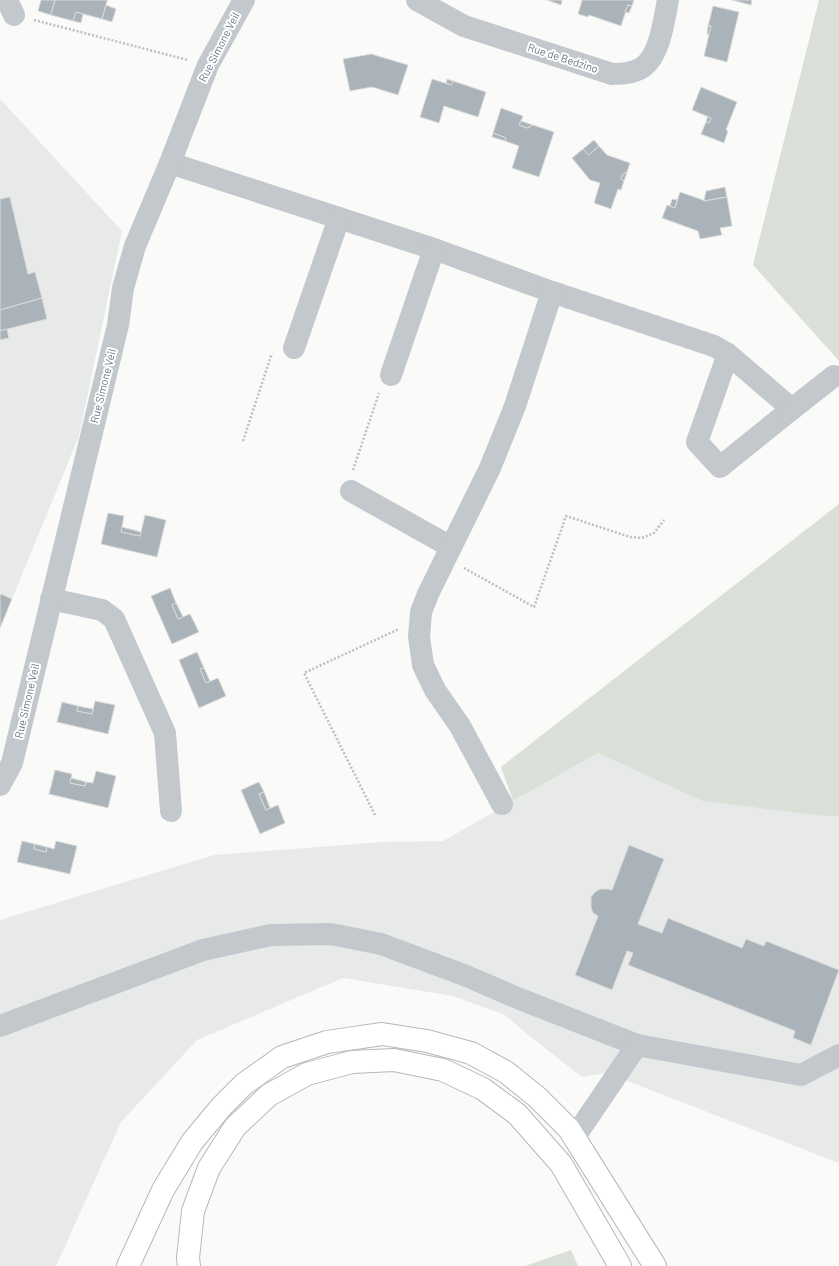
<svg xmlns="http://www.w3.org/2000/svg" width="839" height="1266" font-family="Barlow,sans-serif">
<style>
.built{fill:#e8e9e9}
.green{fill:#dadfd7}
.building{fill:#aab3b9;stroke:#dcdcda}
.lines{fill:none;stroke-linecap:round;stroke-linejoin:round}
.highway-casing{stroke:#b4b9bd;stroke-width:24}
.path{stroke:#bbbfc2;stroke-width:2.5;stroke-dasharray:2 2;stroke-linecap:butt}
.minor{stroke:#c3c8cc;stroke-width:22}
.highway{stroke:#fff;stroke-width:22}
.labels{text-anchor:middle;stroke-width:4;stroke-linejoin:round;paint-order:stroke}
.street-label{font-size:11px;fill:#657683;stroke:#fff}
</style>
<rect width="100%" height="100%" fill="#fafaf8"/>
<g class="built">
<polygon points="0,99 122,231 79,436 0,628"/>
<polygon points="598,753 702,801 823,816 839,816 839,1163 607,1073 582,1077 532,1038 505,1015 453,996 343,978 197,1040 121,1122 56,1266 0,1266 0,920 214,855 383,842 443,841"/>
</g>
<g class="green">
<polygon points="819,0 839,0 839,361 753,265"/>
<polygon points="839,504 839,816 823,816 702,801 598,753 513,801 501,767"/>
<polygon points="571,1250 578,1266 525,1266"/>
</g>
<g class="building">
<polygon points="41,0 55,0 51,15 38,11"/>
<polygon points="55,0 108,0 107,1 102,19 76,12 73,21 51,15"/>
<polygon points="547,0 562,0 561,5"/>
<polygon points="582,0 634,0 632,6 628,5 621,26 589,15 588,17 578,14"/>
<polygon points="732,0 752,0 751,5"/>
<polygon points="106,5 116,9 112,22 102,19"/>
<polygon points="628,5 632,6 629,13 625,12"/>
<polygon points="713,6 739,12 727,62 704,56 711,26 708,26"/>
<polygon points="76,12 83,14 81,23 73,21"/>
<polygon points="708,26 711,26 709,34 707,34"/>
<polygon points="371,54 408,65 398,95 372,87 350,91 343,59"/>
<polygon points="432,79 451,85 453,81 486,92 478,117 444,106 439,123 420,117"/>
<polygon points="447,79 453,81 451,85 446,83"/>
<polygon points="701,87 737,102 726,130 728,131 724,143 701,134 706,122 709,123 711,118 692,110"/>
<polygon points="501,108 523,116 519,125 527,128 533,125 554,132 539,177 512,168 519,146 505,141 506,138 493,133"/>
<polygon points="708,116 711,118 709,123 706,122"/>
<polygon points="521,121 533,125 527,128 519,125"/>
<polygon points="493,133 506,138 505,141 492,137"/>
<polygon points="594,140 599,146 589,155 583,149"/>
<polygon points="599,146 607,155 630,163 627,172 623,174 621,179 624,181 621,190 618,189 611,209 594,203 600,183 590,180 572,158 583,149 589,155"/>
<polygon points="627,172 624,181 621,179 623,174"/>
<polygon points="725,187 727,197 704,201 706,191"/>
<polygon points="680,192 703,200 704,201 727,197 732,226 720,228 722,235 700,239 698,231 662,218 667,205 675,208"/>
<polygon points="10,197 28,274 35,272 42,298 0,310 0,199"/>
<polygon points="672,199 677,200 675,208 670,206"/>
<polygon points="42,298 47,319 0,331 0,310"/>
<polygon points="7,329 9,338 0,340 0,331"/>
<polygon points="108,513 124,516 121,532 140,536 145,515 166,520 157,557 101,544"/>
<polygon points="122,527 141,532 140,536 121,532"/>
<polygon points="170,588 176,603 172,605 178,619 190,614 199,632 172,644 151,596"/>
<polygon points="1,594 12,599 0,628 0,596"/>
<polygon points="176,603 183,617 178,619 172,605"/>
<polygon points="197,652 204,668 200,669 206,683 218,678 226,696 199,708 179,660"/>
<polygon points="204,668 210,681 206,683 200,669"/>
<polygon points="95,701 115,705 108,734 57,722 62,702 78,706 77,711 92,714"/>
<polygon points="78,706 93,709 92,714 77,711"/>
<polygon points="55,770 72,774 70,783 85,786 86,782 93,783 96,771 116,776 108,808 49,794"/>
<polygon points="71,778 86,782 85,786 70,783"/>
<polygon points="259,782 264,792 259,794 266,810 278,805 285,823 260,834 241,790"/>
<polygon points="264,792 270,808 266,810 259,794"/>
<polygon points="22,841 35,844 34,849 46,852 47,847 54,849 56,841 77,846 70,874 17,862"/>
<polygon points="35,844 47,847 46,852 34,849"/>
<polygon points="629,845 664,859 638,924 662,933 668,918 742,948 746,939 764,946 766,941 839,970 811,1045 793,1038 795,1031 628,965 633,953 627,951 612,990 575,975 598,916 593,913 591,908 591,897 595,892 600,889 608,889 612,890"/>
</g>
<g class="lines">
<defs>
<g id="highway">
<polyline points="128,1266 163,1190 192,1142 222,1106 244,1084 282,1057 327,1042 382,1034 427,1041 471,1053 506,1072 537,1097 569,1129 655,1266"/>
<polyline points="189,1266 188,1258 193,1211 209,1168 235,1127 269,1095 307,1074 352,1062 394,1060 443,1070 483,1089 517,1114 561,1164 620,1266"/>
</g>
</defs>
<use href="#highway" class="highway-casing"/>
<g class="path">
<polyline points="34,20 188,60"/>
<polyline points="243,441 271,356 273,354"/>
<polyline points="353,470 379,393"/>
<polyline points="464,568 534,607 566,516 630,537 642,538 654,533 664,520"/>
<polyline points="375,815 304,673 399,629"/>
</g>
<g class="minor">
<polyline points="7,0 14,15"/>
<path d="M417,0l47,26 148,48c10,0 23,-1 31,-7 17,-12 21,-47 25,-67"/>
<polyline points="170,163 434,249 552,292 714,346 728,354 792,409 720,467 697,442 728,354"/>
<polyline points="294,348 339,218"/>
<polyline points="391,375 434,249"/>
<polyline points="792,409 834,376"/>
<polyline points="351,491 451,547"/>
<polyline points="51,599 102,610 114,619 165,733 171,811"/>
<polyline points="0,785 12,763 118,325 123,288 135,246 170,163 208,65 244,0"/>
<polyline points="502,804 460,726 435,690 423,665 419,637 421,612 428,594 490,468 515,406 552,292"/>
<polyline points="0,1026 203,950 271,935 331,934 381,944 464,975 520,999 637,1045"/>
<polyline points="574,1138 637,1045 801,1075 839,1055"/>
</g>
<use href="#highway" class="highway"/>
</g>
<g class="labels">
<g class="street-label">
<text transform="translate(219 47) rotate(-63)" y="4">Rue Simone Veil</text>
<text transform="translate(563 58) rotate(18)" y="4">Rue de Bedzino</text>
<text transform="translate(103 386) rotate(-76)" y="4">Rue Simone Veil</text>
<text transform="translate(27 701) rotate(-77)" y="4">Rue Simone Veil</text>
</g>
</g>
</svg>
